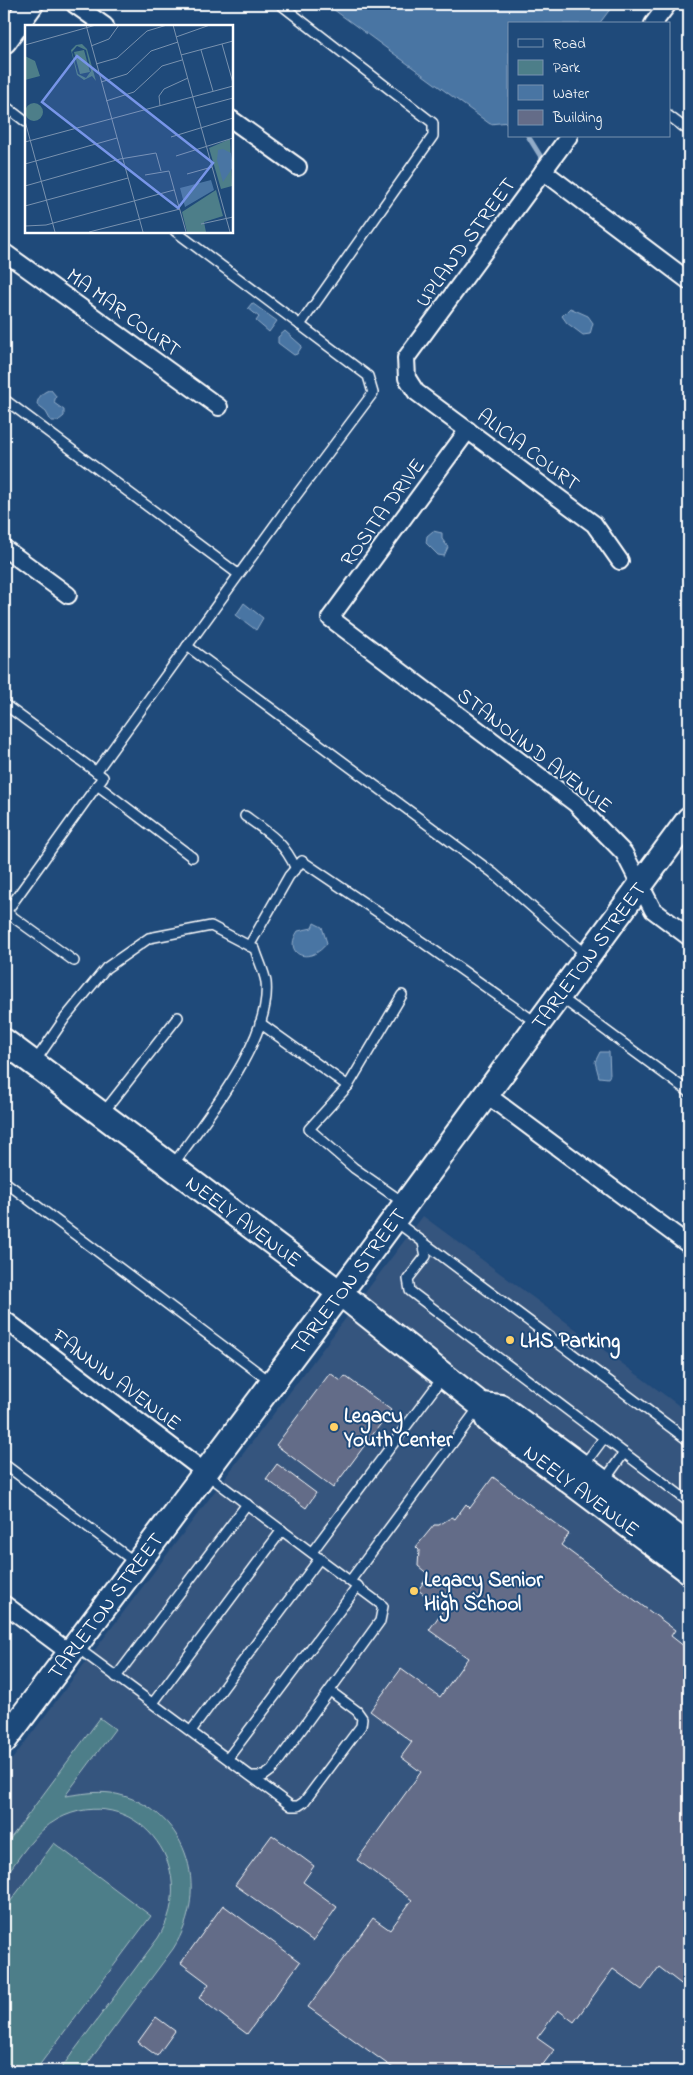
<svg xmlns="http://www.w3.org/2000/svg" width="693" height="2075" font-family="'Indie Flower',sans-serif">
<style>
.built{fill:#34547e}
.green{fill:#4d7e89;stroke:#a6bec4}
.water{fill:#4975a3;stroke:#92acc8}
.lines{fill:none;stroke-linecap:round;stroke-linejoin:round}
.stream{stroke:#92acc8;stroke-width:5}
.building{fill:#646c88;stroke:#fff}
.lane-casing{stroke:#fff;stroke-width:12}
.street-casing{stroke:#fff;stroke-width:20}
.secondary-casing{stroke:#fff;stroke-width:28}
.lane{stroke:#1f4a7a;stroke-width:9}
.street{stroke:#1f4a7a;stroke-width:16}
.secondary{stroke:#1f4a7a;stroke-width:24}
.poi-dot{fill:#ffd166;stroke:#1f4a7a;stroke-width:2}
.labels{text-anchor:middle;stroke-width:4;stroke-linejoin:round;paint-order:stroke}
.street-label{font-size:21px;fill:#fff;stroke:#1f4a7a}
.poi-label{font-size:21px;font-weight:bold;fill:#fff;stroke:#1f4a7a;text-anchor:start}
.inset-road{fill:none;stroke:#7992af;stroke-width:1}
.view{fill:#7795e8;fill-opacity:0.15;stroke:#7795e8;stroke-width:2.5}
.inset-edge{fill:none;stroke:#fff;stroke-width:2.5}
</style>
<rect width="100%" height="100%" fill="#1f4a7a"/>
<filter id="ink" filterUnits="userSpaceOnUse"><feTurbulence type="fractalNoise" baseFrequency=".02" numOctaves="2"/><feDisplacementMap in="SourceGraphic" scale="10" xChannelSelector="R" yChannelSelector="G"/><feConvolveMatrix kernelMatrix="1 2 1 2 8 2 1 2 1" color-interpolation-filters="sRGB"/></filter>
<g filter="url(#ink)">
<polygon class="built" points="423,1216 689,1413 689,2071 4,2071 4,1770"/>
<g class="green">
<path d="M100,1718l15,11 -50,67c16,-2 30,-5 46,-3 76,13 101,95 62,156l-91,122h-23l99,-133c46,-73 -26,-158 -100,-119 -24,13 -38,38 -54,59v-31z"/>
<polygon points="54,1843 151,1916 35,2071 4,2071 4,1910"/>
</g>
<g class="water">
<polygon points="326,4 614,4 599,24 509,24 509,122 490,124"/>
<polygon points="252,303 277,321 269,332 256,321 259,317 248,308"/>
<polygon points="570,308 588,316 593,323 590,334 583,335 567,323 562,316"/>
<polygon points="285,331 302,346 297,354 294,355 278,343 278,337"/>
<path d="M51,390l5,6 -2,7 10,7v6l-6,5h-7l-5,-9 -9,-7c0,-7 7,-15 14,-15z"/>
<polygon points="433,531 442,533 442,539 448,547 444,556 438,555 426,543 427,536"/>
<polygon points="244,603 263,618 256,630 236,615"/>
<path d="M314,923l8,4 5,16c-18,24 -45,11 -29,-12l14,-3z"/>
<polygon points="600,1052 609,1052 610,1075 608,1078 599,1077 595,1062"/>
</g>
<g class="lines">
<polyline class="stream" points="528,136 541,157"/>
</g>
<g class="building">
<polygon points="330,1373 341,1381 345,1376 391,1410 333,1488 276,1445"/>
<polygon points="277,1464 316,1493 306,1508 266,1479"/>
<polygon points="493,1477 569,1534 561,1545 675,1630 671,1636 689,1650 689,1990 659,1967 642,1990 613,1969 574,2022 558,2010 537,2038 554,2050 538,2071 397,2071 308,2007 373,1918 390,1930 412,1900 357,1860 421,1772 401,1757 412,1742 370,1711 401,1669 440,1697 468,1658 429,1630 444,1609 418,1590 429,1575 418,1566 419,1550 416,1547 434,1525 439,1525 452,1517 455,1519 466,1504 470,1508"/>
<polygon points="272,1835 314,1866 303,1882 337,1907 313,1941 235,1885"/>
<polygon points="223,1905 300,1962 247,2034 199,1998 209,1984 181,1963"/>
<polygon points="156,2017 175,2031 157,2056 138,2042"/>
</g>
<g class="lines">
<defs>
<g id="lane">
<polyline points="280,4 433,123 433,136 300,325"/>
<polyline points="4,105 26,122"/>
<polyline points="669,116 689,131"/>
<polyline points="4,399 238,574"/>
<polyline points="187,646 493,873 588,956"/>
<polyline points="4,704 103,777 4,915"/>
<polyline points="96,772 295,497 373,393 368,376 175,231"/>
<polyline points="97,785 192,857"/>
<path d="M245,816c24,17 39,26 51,53"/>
<polyline points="6,912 74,961"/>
<polyline points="249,946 289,876 302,861 425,944 538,1024"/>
<polyline points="559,996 689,1092"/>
<polyline points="260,1023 348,1086 309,1129 354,1168 404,1203"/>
<path d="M34,1063l31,-45 41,-50 43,-30 62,-12 44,23c3,10 9,22 11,33 6,58 -61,137 -93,183"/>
<polyline points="348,1086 402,995"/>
<polyline points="103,1113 178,1017"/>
<polyline points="4,1181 272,1383"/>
<polyline points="395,1221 689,1441"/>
<polyline points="423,1243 426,1256 408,1279 410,1291 689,1502"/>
<polyline points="4,1464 136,1563"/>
<polyline points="583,1466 604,1438"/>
<polyline points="205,1473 383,1606 380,1621 272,1770 264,1776 254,1776"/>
<polyline points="604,1481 624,1453"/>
<polyline points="312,1552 443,1377"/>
<polyline points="350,1581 480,1406"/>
<polyline points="75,1646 291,1806 298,1806 304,1802 361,1726 362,1718 357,1711 330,1691"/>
<polyline points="116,1677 247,1504"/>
<polyline points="153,1703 282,1530"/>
<polyline points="191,1731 320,1558"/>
<polyline points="228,1758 358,1586"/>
</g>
<g id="street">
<polyline points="74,4 105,26"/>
<polyline points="653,24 668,4"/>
<polyline points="231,119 298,167"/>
<polyline points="569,136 406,358 407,378 416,392 594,524 620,561"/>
<polyline points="543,171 689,281"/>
<polyline points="4,252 219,407"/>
<polyline points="468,430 330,618 575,803 624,853 653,910 689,937"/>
<polyline points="4,548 68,595"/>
<polyline points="487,1095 689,1245"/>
<polyline points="4,1319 205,1472"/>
<polyline points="4,1604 70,1653"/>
</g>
<g id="secondary">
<polyline points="4,41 31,4"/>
<path id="s1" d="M4,1041l336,252 141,112 7,15 201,151"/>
<polyline points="481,1405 501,1407 689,1546"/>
<path id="s2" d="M4,1741l350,-467 335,-455"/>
</g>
</defs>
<use href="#lane" class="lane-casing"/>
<use href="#street" class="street-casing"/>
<use href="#secondary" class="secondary-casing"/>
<use href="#lane" class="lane"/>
<use href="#street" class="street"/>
<use href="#secondary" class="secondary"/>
</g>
</g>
<g class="poi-dot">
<circle cx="510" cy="1340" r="5"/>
<circle cx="334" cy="1427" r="5"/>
<circle cx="414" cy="1591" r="5"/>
</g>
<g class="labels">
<g class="street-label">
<text transform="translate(465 242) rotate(-54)" y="7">UPLAND STREET</text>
<text transform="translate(124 312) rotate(36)" y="7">MA MAR COURT</text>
<text transform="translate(529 449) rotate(37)" y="7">ALICIA COURT</text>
<text transform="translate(382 512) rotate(-54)" y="7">ROSITA DRIVE</text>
<text transform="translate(535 750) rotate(38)" y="7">STANOLIND AVENUE</text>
<text dy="7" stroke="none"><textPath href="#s2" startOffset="979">TARLETON STREET</textPath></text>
<text dy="7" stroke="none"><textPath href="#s1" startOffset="300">NEELY AVENUE</textPath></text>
<text dy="7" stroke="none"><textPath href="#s2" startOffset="574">TARLETON STREET</textPath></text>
<text transform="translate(117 1379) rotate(37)" y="7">FANNIN AVENUE</text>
<text dy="7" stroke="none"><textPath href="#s1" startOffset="734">NEELY AVENUE</textPath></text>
<text dy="7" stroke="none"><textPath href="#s2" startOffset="169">TARLETON STREET</textPath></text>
</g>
<g class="poi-label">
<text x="520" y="1347">LHS Parking</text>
<text x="344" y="1422">Legacy<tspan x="344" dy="24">Youth Center</tspan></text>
<text x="424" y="1586">Legacy Senior<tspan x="424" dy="24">High School</tspan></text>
</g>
</g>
<g transform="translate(25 25)">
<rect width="208" height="208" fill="#1f4a7a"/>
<path d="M57,19l5,5 9,32 -4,-5 -8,4 -7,-5 -6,-25 5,-5zM52,21l9,4 5,21 -5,7 -8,-4 -6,-22zM59,25l6,22 -10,2 -6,-22zM0,31l10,5 5,15 -15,4zM0 87a9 9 0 1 1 18 0a9 9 0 1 1-18 0ZM205,114l2,47 -11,3 -12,-41zM191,165l7,26 -19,6 2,10h-19l-5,-20z" fill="#4d7e89" fill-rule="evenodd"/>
<path d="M198,124l8,4 2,14 -10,15 -6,-22 1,-10zM186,155l3,10 -29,17 -5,-19z" fill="#4975a3"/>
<path class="inset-road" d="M61,0l57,207M148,0l57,207M151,12l34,-12M197,19l11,39M0,20l71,-20M66,21l18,-7 10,-14M176,25l12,41M156,30l52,-14M71,39l21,-6 30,-27 20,-6M76,57l26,-8 24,-23 27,-9M81,76l28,-9 28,-26 20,-6M135,81l-1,-10 5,-7 24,-11M171,83l37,-10M0,96l30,111M146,112l62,-19M0,117l208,-56M151,131l57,-18M0,139l92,-26M162,149l25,-7M120,150l24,-4 17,61M0,161l95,-27 36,-6 5,18M0,181l103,-28M176,199l32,-7M0,201l21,-1 128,-35M64,207l91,-23"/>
<path class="view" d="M52,31l136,107 -35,45 -136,-106z"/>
<rect width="208" height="208" class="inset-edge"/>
</g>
<rect width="693" height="2075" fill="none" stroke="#1f4a7a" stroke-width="20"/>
<rect x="10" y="10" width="673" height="2055" fill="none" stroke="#fff" stroke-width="2" filter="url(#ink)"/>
<rect x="508" y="22" width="162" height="115" fill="#1f4a7a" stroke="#7992af"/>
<rect x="518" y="39" width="25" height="8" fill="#1f4a7a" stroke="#7992af"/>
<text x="553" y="48" font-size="15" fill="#ffffff">Road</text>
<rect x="518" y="60" width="25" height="15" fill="#4d7e89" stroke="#7992af"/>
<text x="553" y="72" font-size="15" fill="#ffffff">Park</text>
<rect x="518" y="85" width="25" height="15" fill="#4975a3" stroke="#7992af"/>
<text x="553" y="98" font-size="15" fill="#ffffff">Water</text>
<rect x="518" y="110" width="25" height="15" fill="#646c88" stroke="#7992af"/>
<text x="553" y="122" font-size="15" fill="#ffffff">Building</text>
</svg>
